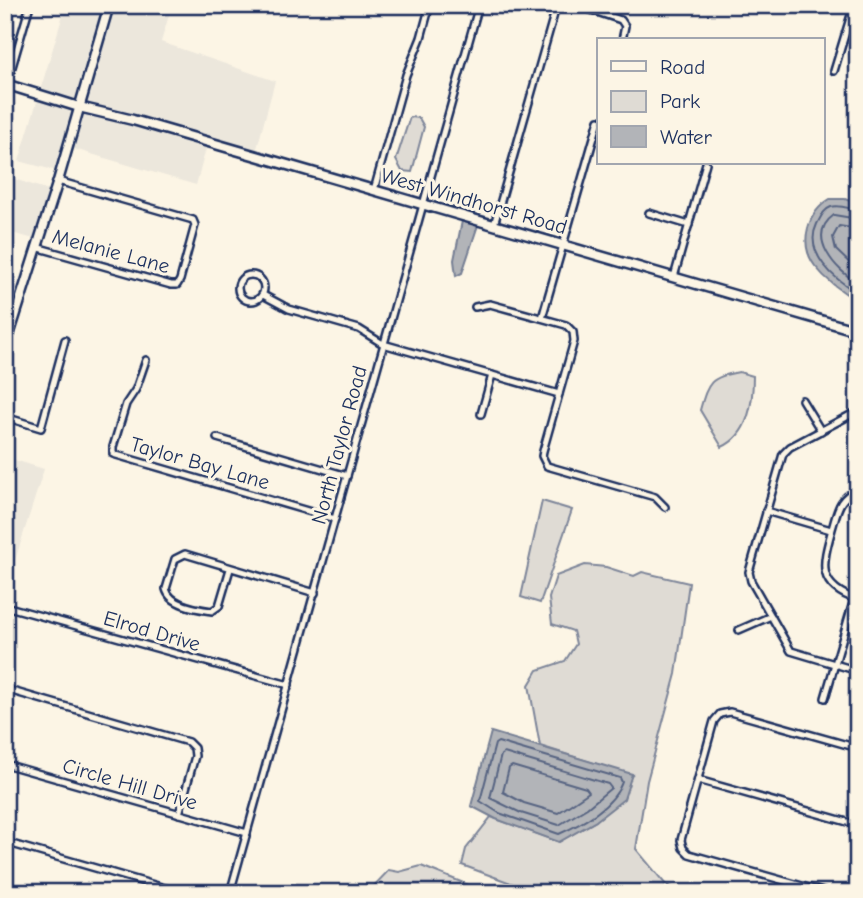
<svg xmlns="http://www.w3.org/2000/svg" width="863" height="898" font-family="'Comic Neue',sans-serif">
<style>
.built{fill:#ece7dc}
.green{fill:#dfdbd4;stroke:#7d8599;stroke-width:2}
.water{fill:#b2b4b8;stroke:#767f94;stroke-width:2}
.lines{fill:none;stroke-linecap:round;stroke-linejoin:round}
.shore{stroke:#576482;stroke-width:2}
.street-casing{stroke:#1b2f5e;stroke-width:10}
.secondary-casing{stroke:#1b2f5e;stroke-width:13}
.street{stroke:#fcf5e5;stroke-width:5}
.secondary{stroke:#fcf5e5;stroke-width:8}
.labels{text-anchor:middle;stroke-width:6;stroke-linejoin:round;paint-order:stroke}
.street-label{font-size:21px;fill:#1b2f5e;stroke:#fcf5e5}
</style>
<rect width="100%" height="100%" fill="#fcf5e5"/>
<filter id="ink" filterUnits="userSpaceOnUse"><feTurbulence type="fractalNoise" baseFrequency=".0143" numOctaves="2"/><feDisplacementMap in="SourceGraphic" scale="14" xChannelSelector="R" yChannelSelector="G"/><feConvolveMatrix kernelMatrix="1 2 1 2 8 2 1 2 1" color-interpolation-filters="sRGB"/></filter>
<g filter="url(#ink)">
<g class="built">
<polygon points="66,5 106,5 77,103 40,91"/>
<polygon points="112,5 172,5 161,42 275,81 256,152 83,105"/>
<polygon points="38,98 75,110 57,171 19,161"/>
<polygon points="81,111 207,145 196,185 71,148"/>
<polygon points="5,176 48,190 34,239 5,231"/>
<polygon points="5,457 44,469 5,592"/>
</g>
<g class="green">
<polygon points="410,117 419,118 424,127 412,172 402,171 396,160"/>
<path d="M739,372l14,4c0,27 -4,59 -31,71l-22,-37c8,-28 10,-33 39,-38z"/>
<polygon points="542,501 572,510 540,603 521,597"/>
<polygon points="585,565 606,567 634,576 642,572 689,583 676,674 647,781 636,849 666,885 684,893 538,893 462,865 466,849 491,817 559,842 596,821 632,775 540,746 529,685 538,670 565,661 576,644 573,631 552,624 549,598 556,576"/>
<polygon points="421,866 471,886 470,893 404,893 394,889 391,893 367,893 389,870 399,872"/>
</g>
<g class="water">
<path d="M830,199h15l13,5v97c-16,-9 -32,-21 -43,-35 -17,-23 -7,-54 15,-67z"/>
<polygon points="462,221 478,225 462,273 456,276 454,260"/>
<polygon points="491,732 632,774 624,799 596,821 559,842 496,819 471,806"/>
</g>
<g class="lines">
<g class="shore">
<path d="M858,210c-9,-1 -18,-6 -27,-3 -8,3 -10,10 -14,17 -14,29 18,56 41,69"/>
<path d="M858,219l-24,-4c-29,21 2,56 24,68"/>
<polyline points="858,229 839,226 833,237 836,250 858,271"/>
<path d="M498,742l122,36 2,4c-8,24 -40,42 -63,52l-60,-21 -19,-12 15,-57z"/>
<polygon points="504,753 608,784 611,788 587,808 559,825 521,813 490,798 501,755"/>
<polygon points="512,766 586,788 589,792 558,813 524,803 503,792 509,768"/>
</g>
<defs>
<g id="street">
<polyline points="576,5 621,20 625,26 622,40"/>
<polyline points="834,71 854,5"/>
<polyline points="7,84 30,5"/>
<polyline points="374,190 406,75 421,38 430,5"/>
<polyline points="649,213 689,225"/>
<polyline points="494,225 555,11 559,5"/>
<polyline points="36,247 171,285 177,285 180,280 195,225 193,220 58,181"/>
<circle cx="251" cy="288" r="13"/>
<polyline points="674,277 706,163"/>
<polyline points="263,295 289,309 359,329 383,344 559,394"/>
<polyline points="475,307 490,304 566,325 573,332 574,341 543,451 542,456 547,466 655,497 665,507"/>
<polyline points="5,308 16,311"/>
<polyline points="542,318 599,120"/>
<polyline points="146,360 136,389 126,404 113,447 113,454 335,519"/>
<polyline points="802,400 821,431"/>
<polyline points="858,411 790,447 783,454 749,572 751,581 791,651 858,671"/>
<polyline points="481,414 492,375"/>
<polyline points="5,417 41,428 65,340"/>
<polyline points="217,438 347,476"/>
<path d="M858,489c-20,10 -20,20 -26,40 -10,36 -16,57 26,71"/>
<polyline points="766,511 831,530"/>
<path d="M230,569l-11,37 -7,5c-15,-2 -42,-6 -46,-22l9,-30 10,-5 130,39"/>
<polyline points="5,606 289,685"/>
<polyline points="739,630 771,616"/>
<polyline points="5,689 188,742 194,748 195,756 179,814"/>
<polyline points="825,698 854,599"/>
<polyline points="5,764 247,833"/>
<polyline points="698,780 858,825"/>
<polyline points="5,842 182,893"/>
<polyline points="230,893 479,5"/>
<polyline points="827,893 689,854 683,848 681,840 714,721 720,714 730,712 858,748"/>
</g>
<g id="secondary">
<polyline points="5,84 79,107 133,120 858,331"/>
<polyline points="5,348 58,181 109,5"/>
</g>
</defs>
<use href="#street" class="street-casing"/>
<use href="#secondary" class="secondary-casing"/>
<use href="#street" class="street"/>
<use href="#secondary" class="secondary"/>
</g>
</g>
<g class="labels">
<g class="street-label">
<text transform="translate(474 201) rotate(16)" y="7">West Windhorst Road</text>
<text transform="translate(111 251) rotate(15)" y="7">Melanie Lane</text>
<text transform="translate(339 445) rotate(-75)" y="7">North Taylor Road</text>
<text transform="translate(200 463) rotate(16)" y="7">Taylor Bay Lane</text>
<text transform="translate(152 631) rotate(16)" y="7">Elrod Drive</text>
<text transform="translate(130 784) rotate(16)" y="7">Circle Hill Drive</text>
</g>
</g>
<rect width="863" height="898" fill="none" stroke="#fcf5e5" stroke-width="28"/>
<rect x="14" y="14" width="835" height="870" fill="none" stroke="#1b2f5e" stroke-width="2.5" filter="url(#ink)"/>
<rect x="597" y="38" width="228" height="126" fill="#fcf5e5" stroke="#a2a6af" stroke-width="2"/>
<rect x="611" y="61" width="35" height="10" fill="#fcf5e5" stroke="#a2a6af" stroke-width="2"/>
<text x="660" y="74" font-size="21" fill="#1b2f5e">Road</text>
<rect x="611" y="91" width="35" height="21" fill="#dfdbd4" stroke="#a2a6af" stroke-width="2"/>
<text x="660" y="108" font-size="21" fill="#1b2f5e">Park</text>
<rect x="611" y="126" width="35" height="21" fill="#b2b4b8" stroke="#a2a6af" stroke-width="2"/>
<text x="660" y="144" font-size="21" fill="#1b2f5e">Water</text>
</svg>
